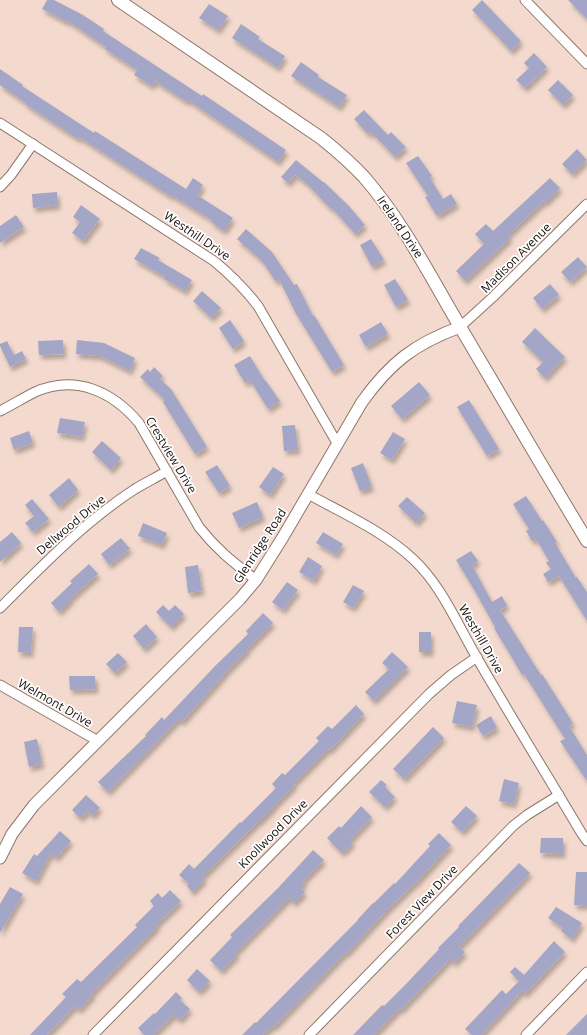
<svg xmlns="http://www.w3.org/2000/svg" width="587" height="1035" font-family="'Open Sans',sans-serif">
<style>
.building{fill:#a4a6c7;filter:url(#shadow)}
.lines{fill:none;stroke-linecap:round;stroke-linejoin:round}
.minor-casing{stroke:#8e766b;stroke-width:11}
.tertiary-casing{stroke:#8e766b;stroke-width:13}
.secondary-casing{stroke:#8e766b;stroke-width:14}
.minor{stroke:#fff;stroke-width:9}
.tertiary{stroke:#fff;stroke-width:11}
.secondary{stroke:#fff;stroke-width:12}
.labels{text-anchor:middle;stroke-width:3.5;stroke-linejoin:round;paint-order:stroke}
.street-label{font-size:12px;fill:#1a110d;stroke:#fff}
</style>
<defs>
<filter id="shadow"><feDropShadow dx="2.5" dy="4.5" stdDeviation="2" flood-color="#0004"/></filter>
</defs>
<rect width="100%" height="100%" fill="#f4dace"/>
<g class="building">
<polygon points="47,0 54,0 83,15 104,29 103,31 202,96 203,94 286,150 278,162 188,100 187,102 155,81 152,86 134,75 137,70 105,49 106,47 68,21 67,22 42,9"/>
<polygon points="482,0 521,41 511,51 472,10"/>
<polygon points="568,0 587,0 587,19"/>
<polygon points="209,4 228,16 218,30 199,18"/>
<polygon points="241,24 260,37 258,39 285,56 278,68 232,38"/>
<polygon points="534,53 547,67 525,88 516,80 529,68 524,63"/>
<polygon points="301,62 319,75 318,77 347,95 339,107 291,76"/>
<polygon points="0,69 23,85 22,86 94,133 95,131 186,189 193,178 203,185 197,195 233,218 224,231 211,222 212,220 171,195 170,196 79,137 78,139 25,104 26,103 0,85"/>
<polygon points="558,80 573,95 563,105 548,90"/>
<polygon points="364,110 388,135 391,132 406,147 395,157 371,132 368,134 354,119"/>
<polygon points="577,149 587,160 572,174 562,164"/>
<polygon points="418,156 432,176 430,178 443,199 451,194 457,204 437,216 425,197 428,196 406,163"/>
<polygon points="296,160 323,182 324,182 349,206 365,225 355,234 332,208 331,209 305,182 295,175 288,183 281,177"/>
<polygon points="550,178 560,188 545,203 544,201 508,235 510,238 465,281 456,271 484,244 475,234 486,224 493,231"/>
<polygon points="57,192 58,205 33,208 32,194"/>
<polygon points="81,205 100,219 83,241 72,233 80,222 73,217"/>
<polygon points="16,215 24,227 0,243 0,226"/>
<polygon points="246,229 272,252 294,285 297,284 313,316 314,315 344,365 332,372 295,312 279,279 276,282 262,261 237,239"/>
<polygon points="371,239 384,260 372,267 360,245"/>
<polygon points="141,248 160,258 158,260 192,280 185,291 164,279 165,277 134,259"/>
<polygon points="578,257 587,267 570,282 561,272"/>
<polygon points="395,279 408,300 396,307 384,285"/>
<polygon points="550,284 559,295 542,309 533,298"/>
<polygon points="202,291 221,308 211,318 193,301"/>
<polygon points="230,320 244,341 233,349 219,328"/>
<polygon points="381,322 388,334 366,347 359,335"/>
<polygon points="535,328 565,357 545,378 536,369 543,362 522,342"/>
<polygon points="63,340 64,354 39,355 38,341"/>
<polygon points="77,340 104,343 135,358 130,371 100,356 76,354"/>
<polygon points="7,341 14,355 22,351 26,359 10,367 0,346 0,344"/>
<polygon points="250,356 265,381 266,381 280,401 268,409 250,380 245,383 234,365"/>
<polygon points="154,367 163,376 160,379 171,389 207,447 195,454 163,402 165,400 140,377 148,369 150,372"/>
<polygon points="419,382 430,395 402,419 391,406"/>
<polygon points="469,400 499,449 487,456 457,407"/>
<polygon points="60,418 85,422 82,437 57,433"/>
<polygon points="295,425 298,450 284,451 282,426"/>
<polygon points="29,431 33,443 14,450 10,438"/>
<polygon points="393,432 405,439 392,460 380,453"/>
<polygon points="102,441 121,458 111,470 92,452"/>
<polygon points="363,463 372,487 360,491 351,468"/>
<polygon points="217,465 230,486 219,493 205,472"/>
<polygon points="273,467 284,474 270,495 259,487"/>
<polygon points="69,478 78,490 59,507 49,495"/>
<polygon points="526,496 542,521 543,520 557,542 555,543 576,578 577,577 587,592 587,621 559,576 548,582 543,574 551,569 546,563 549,561 536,539 532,541 526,531 529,529 513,504"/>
<polygon points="407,497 425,513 416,523 398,506"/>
<polygon points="32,499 49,519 33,532 25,523 34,516 25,505"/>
<polygon points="257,502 263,517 239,528 232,513"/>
<polygon points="143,523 167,533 162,545 138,536"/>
<polygon points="12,532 21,543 0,562 0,542"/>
<polygon points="323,532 343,544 336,555 316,543"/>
<polygon points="121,538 130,549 109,565 101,554"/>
<polygon points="471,551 478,561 472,565 492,602 502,596 507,606 500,610 541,675 542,674 573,723 569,726 587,755 587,781 560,741 565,739 524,674 522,675 511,656 494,628 495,627 472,586 456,560"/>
<polygon points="308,557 322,566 314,581 299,572"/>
<polygon points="89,564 98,574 70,599 71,600 59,612 51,603 72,583 70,581"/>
<polygon points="198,565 202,591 188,593 185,567"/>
<polygon points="287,582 298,590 283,610 272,602"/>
<polygon points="353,585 364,591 353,608 343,602"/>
<polygon points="163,605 169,611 175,605 184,614 171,627 156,612"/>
<polygon points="263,613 273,623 247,649 248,650 224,674 224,675 182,722 179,719 108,792 98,782 146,736 145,735 162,717 164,720 215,666 248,634 246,631"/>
<polygon points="146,624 157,637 144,649 133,636"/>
<polygon points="19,627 33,627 31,653 18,652"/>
<rect x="419" y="632" width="12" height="20"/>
<polygon points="392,652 408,667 374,701 365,692 389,669 382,663"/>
<polygon points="118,653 127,662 115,673 106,664"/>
<polygon points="69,676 95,676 96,689 70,690"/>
<polygon points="457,701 477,705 472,727 452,723"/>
<polygon points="356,705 364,714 330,750 328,749 293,784 295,785 274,806 274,807 260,821 259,821 202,877 205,879 192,892 187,886 189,884 179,875 189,864 194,869 240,822 241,823 276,788 272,784 282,773 285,775 319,741 316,738 328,726 332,729"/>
<polygon points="491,716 497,728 483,736 476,725"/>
<polygon points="433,727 444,738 404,779 393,769"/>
<polygon points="37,739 42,764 29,767 24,742"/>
<polygon points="504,779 519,783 514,804 499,801"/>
<polygon points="381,780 387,785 385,787 395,797 385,807 369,792"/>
<polygon points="86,795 100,808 92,816 88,811 80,818 72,810"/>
<polygon points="361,806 372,817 350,840 353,843 342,853 327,838 339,826 341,828"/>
<polygon points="466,806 477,816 462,832 451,822"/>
<polygon points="60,831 71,841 56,858 51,853 36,881 22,873 34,854 37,856"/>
<polygon points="439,833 451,845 415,884 415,883 388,909 346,954 345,953 274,1027 272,1026 263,1035 242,1035 255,1022 256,1023 358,920 358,919 373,903 374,903 394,883 395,884 430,846 428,844"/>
<polygon points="541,838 563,838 563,854 540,853"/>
<polygon points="313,850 324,860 303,881 305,883 300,888 305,892 294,903 289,898 235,953 237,955 221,971 210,960 232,937 230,935 278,888"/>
<polygon points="519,863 530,873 459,947 465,952 454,963 450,959 401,1010 399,1009 374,1035 353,1035 382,1005 384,1006 406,984 439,949 438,948 459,927 458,926"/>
<polygon points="576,872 587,872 587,906 574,905"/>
<polygon points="10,887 23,894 0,933 0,904"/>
<polygon points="170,890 181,901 156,925 158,926 92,993 93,995 79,1010 75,1006 47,1035 30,1035 66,997 62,994 77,979 81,982 137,927 135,925 154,906 150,901 158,893 162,898"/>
<polygon points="556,907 582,923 572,939 561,931 563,928 548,918"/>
<polygon points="554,941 565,952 525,994 522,991 481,1035 472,1035 465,1029 502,990 506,994 519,981 510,972 515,967 524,975"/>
<polygon points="197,969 210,981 199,992 187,980"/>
<polygon points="176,992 182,998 180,1000 190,1009 180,1020 174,1015 153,1035 144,1035 138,1028 154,1013 155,1014"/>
<polygon points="587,1014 587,1035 566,1035"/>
</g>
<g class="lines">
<defs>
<g id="minor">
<polyline points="525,0 587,64"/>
<path d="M0,123l214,138c17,14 31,28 44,45l79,137"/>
<polyline points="0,187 11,175 33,144"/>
<polyline points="460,327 493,297 587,204"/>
<path d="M0,411c12,-6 23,-13 35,-19 41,-18 78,0 104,31l60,104c18,23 34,35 57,53"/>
<path d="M308,494c36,20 75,37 105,65 29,27 44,65 64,99 34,59 70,117 105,176l5,7"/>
<path d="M0,608c42,-42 84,-86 135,-119 10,-6 22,-12 32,-18"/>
<polyline points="0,685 98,741"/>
<polyline points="93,1035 429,694 451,675 477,657"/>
<polyline points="309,1035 513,826 527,815 559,795"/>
<polyline points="526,1035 587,972"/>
</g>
<path id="tertiary" d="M0,858l12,-24 22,-29 206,-206 16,-19 27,-43 79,-135c28,-39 52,-58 98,-75"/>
<path id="secondary" d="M118,0l203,138c15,12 30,25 43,39 40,46 67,101 98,153 41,70 83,141 125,211"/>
</defs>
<use href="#minor" class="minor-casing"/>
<use href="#tertiary" class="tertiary-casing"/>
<use href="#secondary" class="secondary-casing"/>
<use href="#minor" class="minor"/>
<use href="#tertiary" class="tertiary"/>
<use href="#secondary" class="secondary"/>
</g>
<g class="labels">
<g class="street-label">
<text transform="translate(400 227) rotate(56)" y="4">Ireland Drive</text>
<text transform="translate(197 236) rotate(34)" y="4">Westhill Drive</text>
<text transform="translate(516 258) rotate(-45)" y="4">Madison Avenue</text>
<text transform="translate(171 455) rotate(59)" y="4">Crestview Drive</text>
<text transform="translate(71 525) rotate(-40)" y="4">Dellwood Drive</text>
<text transform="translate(260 546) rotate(-57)" y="4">Glenridge Road</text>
<text transform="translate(481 639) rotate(60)" y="4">Westhill Drive</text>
<text transform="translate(55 703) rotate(30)" y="4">Welmont Drive</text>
<text transform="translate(273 834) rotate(-45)" y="4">Knollwood Drive</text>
<text transform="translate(422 902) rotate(-46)" y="4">Forest View Drive</text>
</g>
</g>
</svg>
